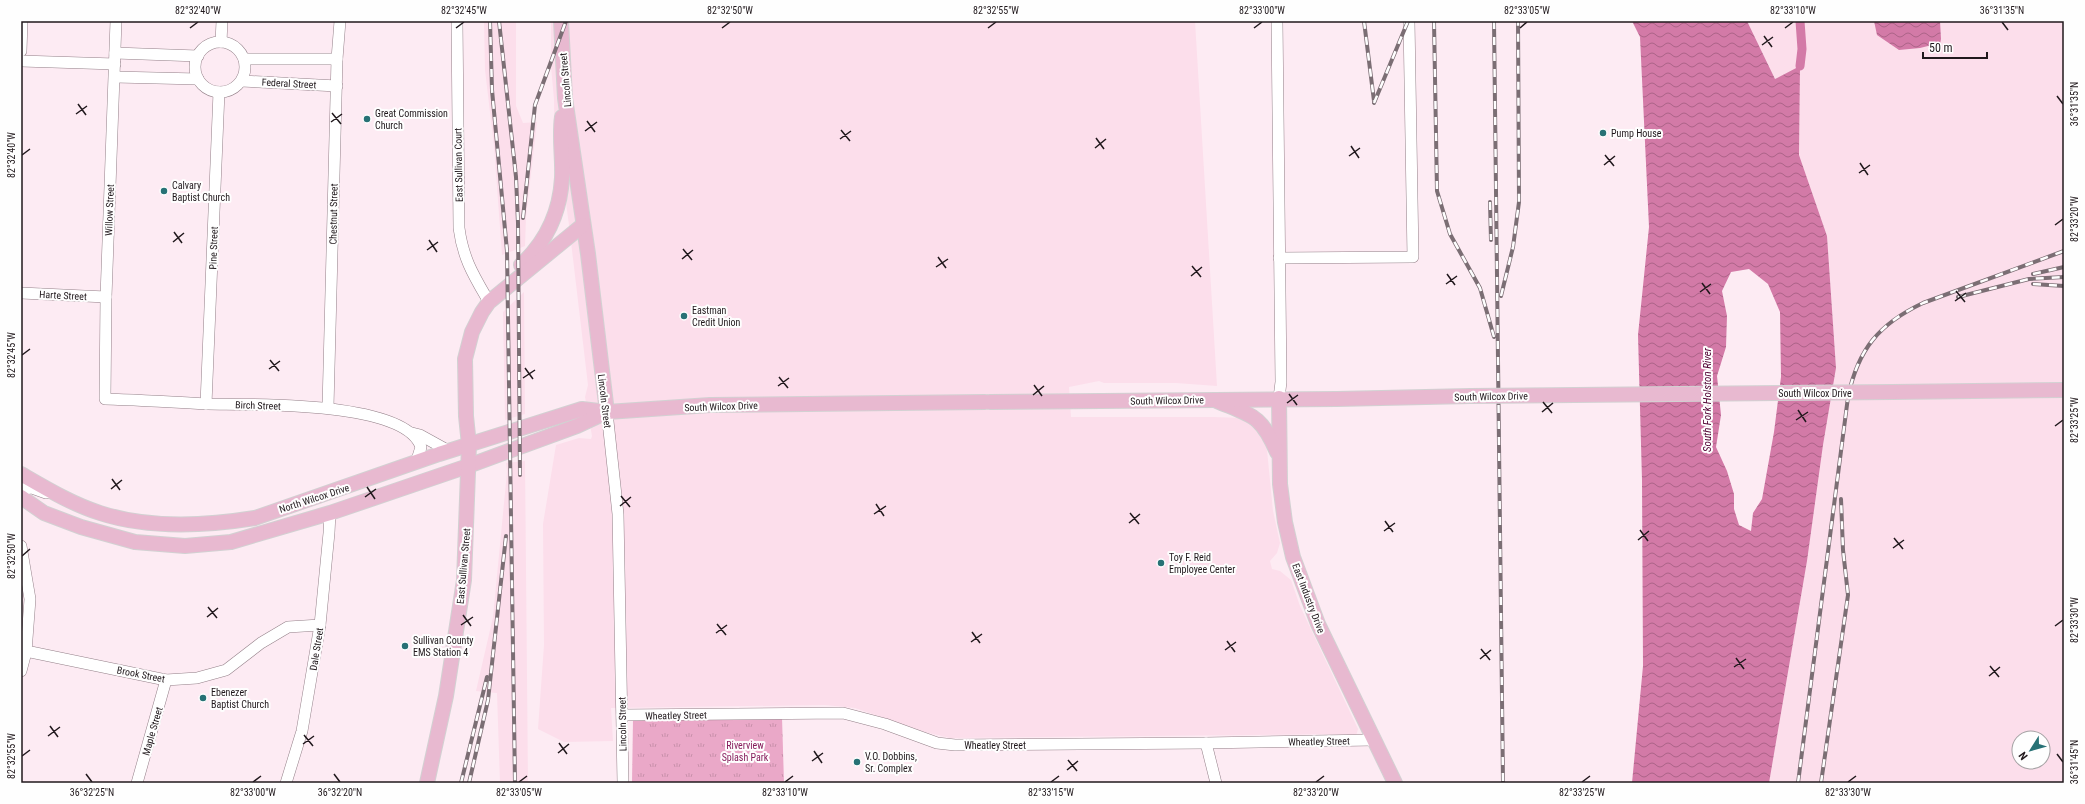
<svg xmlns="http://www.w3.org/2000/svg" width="2085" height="804" font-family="'Roboto Condensed',sans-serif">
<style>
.built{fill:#fcdeeb;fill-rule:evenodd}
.park{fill:url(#park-tufts)}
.water{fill:url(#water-waves);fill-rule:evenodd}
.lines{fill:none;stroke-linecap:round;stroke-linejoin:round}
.canal{stroke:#d37aa7;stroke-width:9}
.minor-casing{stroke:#948089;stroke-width:12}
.major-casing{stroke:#d2d1d2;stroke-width:16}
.minor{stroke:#fff;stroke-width:11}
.major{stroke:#e8b9d0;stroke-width:14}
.rail-casing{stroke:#7b6e74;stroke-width:4}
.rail{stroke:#fefefe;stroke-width:2.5;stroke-dasharray:8;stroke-linecap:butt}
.major-bridge-casing{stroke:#d2d1d2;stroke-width:16;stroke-linecap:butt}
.major-bridge{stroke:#e8b9d0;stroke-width:14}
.ticks{fill:none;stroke:#20181c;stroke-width:1.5}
.poi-dot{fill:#277175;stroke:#fefefe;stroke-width:1.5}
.labels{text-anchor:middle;stroke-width:4;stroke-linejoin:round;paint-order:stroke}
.street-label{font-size:10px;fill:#20181c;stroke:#fefefe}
.poi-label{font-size:10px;fill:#20181c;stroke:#fefefe;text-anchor:start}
.park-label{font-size:10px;fill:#861c5b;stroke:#fefefe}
.water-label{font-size:11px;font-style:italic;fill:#500032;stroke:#fefefe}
.neatline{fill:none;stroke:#20181c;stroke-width:1.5}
.ticks-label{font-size:10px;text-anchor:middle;fill:#20181c}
</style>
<defs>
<pattern id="park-tufts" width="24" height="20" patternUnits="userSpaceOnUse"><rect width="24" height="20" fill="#eaa8c8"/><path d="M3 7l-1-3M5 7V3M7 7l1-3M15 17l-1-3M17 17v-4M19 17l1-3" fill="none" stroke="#c890ab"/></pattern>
<pattern id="water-waves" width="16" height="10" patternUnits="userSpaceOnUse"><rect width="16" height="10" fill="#d37aa7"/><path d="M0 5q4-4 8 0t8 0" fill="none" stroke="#ab6387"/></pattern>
</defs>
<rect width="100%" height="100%" fill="#fdebf3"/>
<g class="built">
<polygon points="484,21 516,21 516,106 523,123 537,122 526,217 525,246 502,255 494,146 485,70"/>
<polygon points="551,21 1195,21 1217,386 1176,383 1104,383 1099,381 1069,387 1071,417 1213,417 1243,418 1249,420 1266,440 1273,511 1280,543 1277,553 1270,561 1272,569 1280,571 1291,580 1300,606 1358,729 1356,736 1348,737 1347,734 950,738 925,732 855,708 825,705 611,708 613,741 564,742 538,729 544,645 543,524 556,445 579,438 591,439 592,436 585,397 588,385 569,225 565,196 555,179 554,99 551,67"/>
<path d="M1747,21h317v762h-295l38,-222 16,-116 13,-77 -9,-132 -28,-81 1,-88 -25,12zM2019,738h24v24h-24z"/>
<polygon points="524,292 525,414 505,420 503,312"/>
<polygon points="525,461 528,783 500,783 497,693 476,691 493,617 507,472 506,463"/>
</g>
<polygon class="park" points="782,717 784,783 632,783 633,720"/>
<g class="water">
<path d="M1632,21h115l28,58 25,-13 -1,89 28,81 9,132 -13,77 -16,116 -38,222h-137l11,-117 -1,-186 -4,-145 11,-108 -9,-190zM1749,269l19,15 12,28 1,65 -7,55 -12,67 -9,14 -2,18 -12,-6 -5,-16v-15l-7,-23 -11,-24 5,-32 -4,-39 9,-29 1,-31 -5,-25 9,-19z"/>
<polygon points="1874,21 1940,21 1941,39 1939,49 1928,46 1920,48 1899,50 1877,35"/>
</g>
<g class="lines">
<polyline class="canal" points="1800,66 1802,49 1800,21"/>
<defs>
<g id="minor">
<path d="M116,21l-10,276 -1,102c34,1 68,3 103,5 42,1 197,-4 213,43l-5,16"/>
<path d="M457,21l2,207c4,31 15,48 30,74"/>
<polyline points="1277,21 1281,382 1279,398"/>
<polyline points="221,42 222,21"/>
<circle cx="220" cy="67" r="25"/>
<polyline points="21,51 22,21"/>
<polyline points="115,53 198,56"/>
<polyline points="244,59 337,59"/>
<polyline points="21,61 115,64"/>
<polyline points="115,77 198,79"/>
<polyline points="242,81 337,86"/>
<polyline points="1279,258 1413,257 1409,21"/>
<polyline points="21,293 106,297"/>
<polyline points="206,404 219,92"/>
<polyline points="328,407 337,59 340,21"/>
<polyline points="607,412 618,514 623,783"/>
<polyline points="412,433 420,435 449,451"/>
<polyline points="21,489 32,488 46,493"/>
<polyline points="21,546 30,599 26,652 21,671"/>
<polyline points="21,650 166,680 197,678 226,670 261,643 288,627 320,625"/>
<polyline points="622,715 843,713 885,724 937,743 955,745 1206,743 1373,740"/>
<polyline points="1206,743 1216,783"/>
<polyline points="137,783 166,680"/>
<polyline points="286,783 302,731 320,625 329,533 330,513"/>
</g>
<g id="major">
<polyline points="561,21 565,98 588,254 607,412"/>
<path d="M521,265c25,-23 39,-53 41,-87 1,-20 -3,-41 0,-61"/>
<polyline points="1893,392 2064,390"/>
<polyline points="1279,398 1280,484 1285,522 1293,557 1318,624 1395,783"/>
<path d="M1217,401c36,15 44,14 60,51"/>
<polyline points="990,402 1337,399 1470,396"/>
<path d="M21,474c26,15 51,30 79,39 49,16 105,13 155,5l184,-64 143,-45 25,3"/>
<polyline points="21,497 44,513 81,527 135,542 185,546 231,542 330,513 468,466 577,426 607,412 710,405 985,402"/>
<polyline points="427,783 446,696 464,580 469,445 466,416 465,359 472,332 482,312 489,302 583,225"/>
</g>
</defs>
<use href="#minor" class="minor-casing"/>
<use href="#major" class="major-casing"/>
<use href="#minor" class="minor"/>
<use href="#major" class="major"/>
<defs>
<g id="rail">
<polyline points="490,21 492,90 507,251 515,783"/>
<polyline points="499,21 516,177 518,223 520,475"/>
<polyline points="1364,21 1374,101"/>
<polyline points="1434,21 1437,191 1450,234 1480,288 1494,337"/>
<polyline points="1494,21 1503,783"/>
<polyline points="1374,103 1408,21"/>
<polyline points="1490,202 1491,240"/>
<polyline points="523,218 535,105 566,21"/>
<polyline points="2033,274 2064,267"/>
<polyline points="2033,284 2064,286"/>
<polyline points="1501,296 1513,247 1519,202 1518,21"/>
<polyline points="1958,297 2029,279 2064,277"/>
<polyline points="461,783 487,677"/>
<polyline points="469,783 488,700 506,536"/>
<path d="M1798,783l50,-386c10,-48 31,-73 75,-94l141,-52"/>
<polyline points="1821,783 1848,595 1843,550 1841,499"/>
</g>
</defs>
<use href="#rail" class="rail-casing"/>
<use href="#rail" class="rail"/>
<defs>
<polyline id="major-bridge" points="1470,396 1893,392"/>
</defs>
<use href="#major-bridge" class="major-bridge-casing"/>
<use href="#major-bridge" class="major-bridge"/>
</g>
<path class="ticks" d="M2002,22l6,8M190,28l8,-6M456,28l8,-6M722,28l8,-6M988,28l8,-6M1254,28l8,-6M1520,28l7,-6M1785,28l8,-6M1764,36l8,11M1762,45l11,-8M2057,96l6,8M78,104l8,11M332,113l9,11M76,114l11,-8M587,121l8,11M331,122l11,-8M841,130l9,11M585,131l12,-9M1096,138l8,11M840,139l11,-8M1351,146l8,12M1095,148l11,-9M22,155l8,-6M1605,155l9,11M1349,156l11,-8M1860,163l8,12M1604,165l11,-9M1859,173l11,-8M2055,225l8,-6M174,232l8,11M429,240l8,12M173,242l11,-9M683,249l9,11M427,250l11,-8M938,257l8,11M682,259l11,-9M1192,266l9,11M936,267l12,-8M1447,274l8,11M1191,276l11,-9M1702,283l8,11M1446,284l11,-8M1956,291l9,11M1700,292l11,-8M1955,301l11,-8M22,355l8,-6M270,360l9,11M525,368l8,11M269,369l11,-8M779,377l9,11M523,378l12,-8M1034,385l8,11M778,386l11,-8M1289,394l8,11M1033,395l11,-9M1543,402l9,11M1287,403l11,-8M1798,410l8,12M1542,412l11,-9M1796,420l12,-8M2055,426l8,-6M112,479l8,11M367,487l8,12M111,489l11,-9M621,496l9,11M365,497l11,-8M876,504l8,12M620,506l11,-9M1130,513l9,11M874,514l12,-8M1385,521l8,11M1129,523l11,-9M1640,530l8,11M1384,531l11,-8M1894,538l9,11M1638,540l11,-9M1893,548l11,-8M22,556l8,-7M208,607l9,11M463,615l8,11M207,617l11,-9M717,624l9,11M461,625l12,-8M2055,626l8,-6M972,632l8,11M716,633l11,-8M1227,641l8,11M971,642l11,-8M1481,649l9,11M1225,650l11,-8M1736,658l8,11M1480,659l11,-9M1990,666l9,11M1734,667l12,-8M1989,676l11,-9M50,726l8,11M304,735l9,11M48,736l12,-9M559,743l8,11M303,744l11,-8M814,751l8,12M558,753l11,-9M2057,754l6,8M22,756l8,-6M1068,760l9,11M812,761l11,-8M1067,770l11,-9M86,774l6,8M334,774l6,8M253,782l8,-6M519,782l8,-6M785,782l8,-6M1051,782l8,-6M1316,782l8,-6M1582,782l8,-6M1848,782l8,-6"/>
<g class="poi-dot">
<circle cx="367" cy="119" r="4"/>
<circle cx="1603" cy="133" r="4"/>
<circle cx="164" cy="191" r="4"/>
<circle cx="684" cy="316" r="4"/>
<circle cx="1161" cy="563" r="4"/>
<circle cx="405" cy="646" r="4"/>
<circle cx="203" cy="698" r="4"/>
<circle cx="857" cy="762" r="4"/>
</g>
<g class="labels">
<g class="street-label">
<text transform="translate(565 80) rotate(-95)" y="4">Lincoln Street</text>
<text transform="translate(289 83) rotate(3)" y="4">Federal Street</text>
<text transform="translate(458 165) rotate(-91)" y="4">East Sullivan Court</text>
<text transform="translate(109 210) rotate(-88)" y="4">Willow Street</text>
<text transform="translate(333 214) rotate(-89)" y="4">Chestnut Street</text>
<text transform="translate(213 248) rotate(-88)" y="4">Pine Street</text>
<text transform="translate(63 295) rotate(3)" y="4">Harte Street</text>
<text x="1815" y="397">South Wilcox Drive</text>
<text transform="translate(1491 396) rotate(-1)" y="4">South Wilcox Drive</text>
<text transform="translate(1167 400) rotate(-1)" y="4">South Wilcox Drive</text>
<text transform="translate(605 401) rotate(83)" y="4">Lincoln Street</text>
<text transform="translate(258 405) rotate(2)" y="4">Birch Street</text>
<text transform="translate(721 406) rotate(-2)" y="4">South Wilcox Drive</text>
<text transform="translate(314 498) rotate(-18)" y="4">North Wilcox Drive</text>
<text transform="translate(463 566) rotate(-85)" y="4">East Sullivan Street</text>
<text transform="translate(1309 598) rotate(69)" y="4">East Industry Drive</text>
<text transform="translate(316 649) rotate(-81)" y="4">Dale Street</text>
<text transform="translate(141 674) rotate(11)" y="4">Brook Street</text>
<text transform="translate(676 715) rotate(-1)" y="4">Wheatley Street</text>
<text transform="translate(622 724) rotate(-91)" y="4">Lincoln Street</text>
<text transform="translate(152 731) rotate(-74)" y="4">Maple Street</text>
<text transform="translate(1319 741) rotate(-1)" y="4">Wheatley Street</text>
<text x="995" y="749">Wheatley Street</text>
</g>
<g class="poi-label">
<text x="375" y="117">Great Commission<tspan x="375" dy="12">Church</tspan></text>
<text x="1611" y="137">Pump House</text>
<text x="172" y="189">Calvary<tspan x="172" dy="12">Baptist Church</tspan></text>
<text x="692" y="314">Eastman<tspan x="692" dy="12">Credit Union</tspan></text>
<text x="1169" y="561">Toy F. Reid<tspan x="1169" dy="12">Employee Center</tspan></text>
<text x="413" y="644">Sullivan County<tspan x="413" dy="12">EMS Station 4</tspan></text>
<text x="211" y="696">Ebenezer<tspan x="211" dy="12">Baptist Church</tspan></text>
<text x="865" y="760">V.O. Dobbins,<tspan x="865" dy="12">Sr. Complex</tspan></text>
</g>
<g class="park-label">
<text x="745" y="749">Riverview<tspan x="745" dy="12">Splash Park</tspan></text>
</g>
<g class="water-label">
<text transform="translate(1707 400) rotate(-90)" y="4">South Fork Holston River</text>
</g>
</g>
<rect width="2085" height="804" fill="none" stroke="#fefefe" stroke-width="44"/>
<g transform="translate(2031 750) rotate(233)"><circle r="19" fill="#fefefe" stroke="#a5a2a4"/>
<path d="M0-3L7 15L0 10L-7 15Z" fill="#277175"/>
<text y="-6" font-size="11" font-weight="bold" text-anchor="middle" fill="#20181c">N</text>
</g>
<path d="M1923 52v6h64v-6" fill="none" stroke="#20181c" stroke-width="2"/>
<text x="1929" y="52" font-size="12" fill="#20181c" stroke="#fefefe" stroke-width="3" paint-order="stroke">50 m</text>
<rect x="22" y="22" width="2041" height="760" class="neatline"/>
<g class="ticks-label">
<text x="198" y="14">82°32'40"W</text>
<text x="464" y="14">82°32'45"W</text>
<text x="730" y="14">82°32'50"W</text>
<text x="996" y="14">82°32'55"W</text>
<text x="1262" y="14">82°33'00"W</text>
<text x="1527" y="14">82°33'05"W</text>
<text x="1793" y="14">82°33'10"W</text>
<text x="2002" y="14">36°31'35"N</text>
<text transform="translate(2074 104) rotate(-90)" y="4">36°31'35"N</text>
<text transform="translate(11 155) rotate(-90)" y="4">82°32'40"W</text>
<text transform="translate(2074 219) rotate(-90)" y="4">82°33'20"W</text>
<text transform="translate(11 355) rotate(-90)" y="4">82°32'45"W</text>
<text transform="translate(2074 420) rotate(-90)" y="4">82°33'25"W</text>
<text transform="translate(11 556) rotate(-90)" y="4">82°32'50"W</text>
<text transform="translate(2074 620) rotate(-90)" y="4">82°33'30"W</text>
<text transform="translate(11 756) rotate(-90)" y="4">82°32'55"W</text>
<text transform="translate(2074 762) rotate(-90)" y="4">36°31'45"N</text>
<text x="92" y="796">36°32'25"N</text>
<text x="253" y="796">82°33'00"W</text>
<text x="340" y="796">36°32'20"N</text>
<text x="519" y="796">82°33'05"W</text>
<text x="785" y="796">82°33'10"W</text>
<text x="1051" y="796">82°33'15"W</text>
<text x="1316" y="796">82°33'20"W</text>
<text x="1582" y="796">82°33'25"W</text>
<text x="1848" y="796">82°33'30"W</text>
</g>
</svg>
